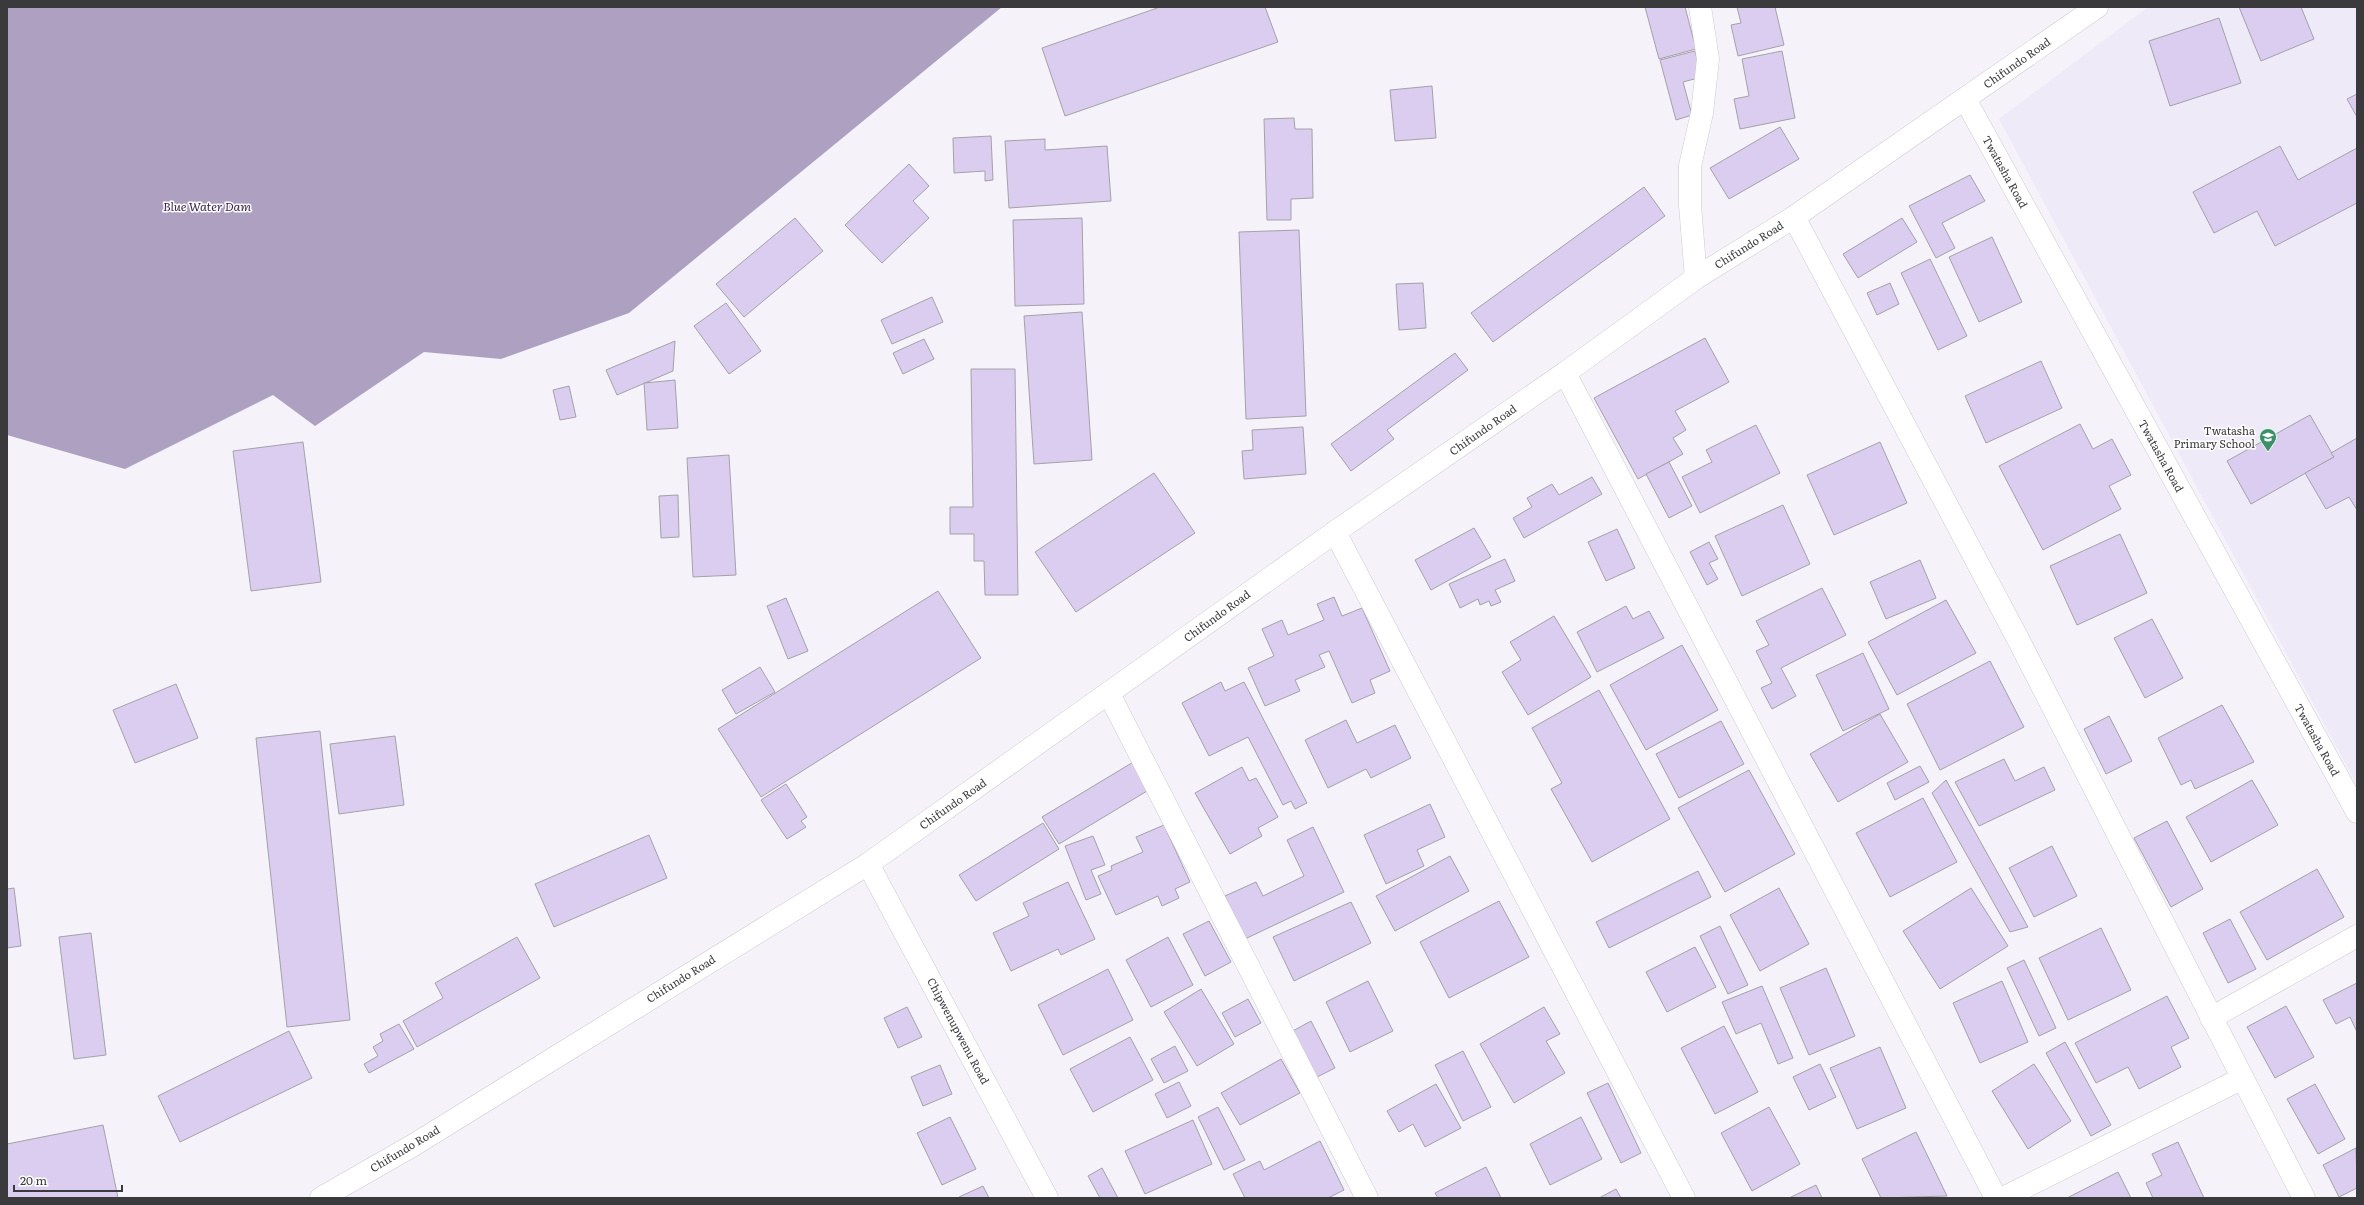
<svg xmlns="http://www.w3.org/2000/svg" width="2364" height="1205" font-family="Literata,serif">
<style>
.built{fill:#efeaf8}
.water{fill:#aea0c1}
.building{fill:#dbcdf0;stroke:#a4a1a7}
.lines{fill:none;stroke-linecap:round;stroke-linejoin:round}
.minor-casing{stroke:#cccad0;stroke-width:23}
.minor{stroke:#fff;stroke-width:22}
.labels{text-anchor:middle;stroke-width:3;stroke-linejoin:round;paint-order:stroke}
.street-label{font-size:11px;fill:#3a393c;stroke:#fff}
.poi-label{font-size:11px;fill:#3a393c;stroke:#fff;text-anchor:end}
.water-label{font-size:12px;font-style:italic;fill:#341f4b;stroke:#fff}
</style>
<rect width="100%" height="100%" fill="#f5f3f9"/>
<polygon class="built" points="2148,7 2357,7 2357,785 1999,119"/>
<polygon class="water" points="7,7 1002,7 629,313 501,359 424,352 315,426 273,395 125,469 7,435"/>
<g class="building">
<polygon points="1160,7 1265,7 1278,42 1065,116 1042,48"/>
<polygon points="1645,7 1685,7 1696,49 1659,59"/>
<polygon points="1737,7 1775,7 1784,45 1738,56 1731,25 1741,23"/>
<polygon points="2239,7 2301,7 2314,39 2261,61"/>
<polygon points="2219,18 2241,83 2170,106 2149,41"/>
<polygon points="1695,51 1702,77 1683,82 1692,115 1676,120 1660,60"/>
<polygon points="1782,51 1795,118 1740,129 1734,99 1749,96 1742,59"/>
<polygon points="1432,86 1436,138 1395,141 1390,90"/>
<polygon points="2357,94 2357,117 2347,99"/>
<polygon points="1294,118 1295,129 1312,129 1313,198 1291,199 1291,220 1267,220 1264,119"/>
<polygon points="1780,127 1799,159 1729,199 1710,168"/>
<polygon points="991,136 993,180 985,181 985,171 954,173 953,138"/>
<polygon points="1045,139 1045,150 1107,146 1111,201 1009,208 1005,141"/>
<polygon points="2280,146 2298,180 2357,148 2357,203 2275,246 2257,211 2214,233 2193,192"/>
<polygon points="909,164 929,186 913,201 929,218 882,263 845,225"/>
<polygon points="1970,175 1985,201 1942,223 1955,248 1936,258 1909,206"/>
<polygon points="1644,187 1665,216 1493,342 1471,313"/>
<polygon points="795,218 823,251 744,317 716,284"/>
<polygon points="1082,218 1084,304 1015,306 1013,220"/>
<polygon points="1902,218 1917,242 1858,278 1843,254"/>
<polygon points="1299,230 1306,416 1246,419 1239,232"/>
<polygon points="1992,237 2022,302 1979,322 1949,257"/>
<polygon points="1930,259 1967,336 1938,350 1901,273"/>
<polygon points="1423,283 1426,328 1399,330 1396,284"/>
<polygon points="1890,283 1899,304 1877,315 1867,293"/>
<polygon points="932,297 943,322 892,344 881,320"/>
<polygon points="726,303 761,351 729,374 694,326"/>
<polygon points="1082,312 1092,460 1034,464 1024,316"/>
<polygon points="1705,338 1729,382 1675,411 1686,430 1673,438 1683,454 1638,479 1594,398"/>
<polygon points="924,339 934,359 903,374 893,353"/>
<polygon points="675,341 673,371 617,395 606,370"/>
<polygon points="1455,353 1468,370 1387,430 1394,439 1351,471 1331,444"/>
<polygon points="2041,361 2062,408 1986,443 1965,396"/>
<polygon points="971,369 1015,369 1018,595 985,595 984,561 974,561 974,534 950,534 950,507 973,507"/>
<polygon points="675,380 678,428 647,430 644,383"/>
<polygon points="569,386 576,417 560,420 553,390"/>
<polygon points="2310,415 2334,457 2251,504 2227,461"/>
<polygon points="2080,424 2093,449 2112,439 2131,475 2109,486 2121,509 2043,550 1999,466"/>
<polygon points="1756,425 1780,473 1700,513 1682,477 1712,462 1706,450"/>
<polygon points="1303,427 1306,474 1244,479 1242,451 1253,450 1252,430"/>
<polygon points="2357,438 2357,510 2349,497 2326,509 2305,473 2334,457 2331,453"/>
<polygon points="303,442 321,582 251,591 233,451"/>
<polygon points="1880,442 1907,503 1834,535 1807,475"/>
<polygon points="729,455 736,575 693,577 687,458"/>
<polygon points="1669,462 1692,506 1669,518 1646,474"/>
<polygon points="1154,473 1195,533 1076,612 1035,552"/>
<polygon points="1592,477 1602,494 1524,538 1513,518 1532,507 1527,498 1552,484 1559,495"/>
<polygon points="678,495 679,537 661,538 659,496"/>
<polygon points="1783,505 1810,564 1742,596 1715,536"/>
<polygon points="1474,528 1491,557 1431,590 1415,560"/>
<polygon points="1617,529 1635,568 1606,581 1588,542"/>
<polygon points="2120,534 2147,593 2077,625 2050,566"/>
<polygon points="1709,542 1718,559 1709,563 1718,579 1707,585 1690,552"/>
<polygon points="1505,559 1515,581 1495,590 1501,602 1491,606 1489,601 1480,605 1478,599 1460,608 1449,584"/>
<polygon points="1920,560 1936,598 1886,619 1870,582"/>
<polygon points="1822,588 1846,635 1781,668 1796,696 1772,709 1761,688 1772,683 1756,651 1769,645 1756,621"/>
<polygon points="938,591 981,658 761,797 718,729"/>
<polygon points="1334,597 1342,616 1362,608 1390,671 1370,680 1375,693 1352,703 1329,651 1319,655 1325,667 1295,680 1300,691 1265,706 1248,668 1274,656 1262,629 1282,620 1288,635 1324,620 1317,604"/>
<polygon points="786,598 808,651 788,659 767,606"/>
<polygon points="1946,600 1976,653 1897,695 1868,642"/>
<polygon points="1626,606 1633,619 1649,611 1664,638 1597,672 1577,632"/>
<polygon points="1554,616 1591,677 1528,715 1502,672 1521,660 1510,642"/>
<polygon points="2152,619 2183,678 2145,698 2114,638"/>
<polygon points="1682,645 1718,710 1646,750 1610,685"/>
<polygon points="1863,653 1889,709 1843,731 1816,675"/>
<polygon points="1990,661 2024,727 1940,770 1907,704"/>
<polygon points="760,667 775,692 736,714 722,690"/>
<polygon points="1221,682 1225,691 1244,682 1307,803 1295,809 1291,801 1283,805 1248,737 1209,756 1182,703"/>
<polygon points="176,684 198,738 135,763 113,710"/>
<polygon points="1599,690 1670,819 1592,862 1551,789 1562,783 1532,728"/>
<polygon points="2222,705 2254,762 2195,789 2191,780 2181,785 2158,738"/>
<polygon points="1880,714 1908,762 1838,802 1810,754"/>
<polygon points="2109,716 2132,761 2106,774 2084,729"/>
<polygon points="1346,720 1357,743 1395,725 1411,758 1371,778 1366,769 1328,788 1305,740"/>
<polygon points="1721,721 1744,764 1679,798 1656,754"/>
<polygon points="320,731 350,1020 287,1027 256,738"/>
<polygon points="395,736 404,805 339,814 330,744"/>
<polygon points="2004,759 2015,781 2044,767 2055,790 1979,826 1955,782"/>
<polygon points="1135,761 1152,788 1059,844 1042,817"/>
<polygon points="1920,766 1929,782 1895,800 1887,783"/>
<polygon points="1242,767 1249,781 1256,778 1278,817 1258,828 1262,836 1230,854 1195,793"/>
<polygon points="1749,770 1795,854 1725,892 1678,808"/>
<polygon points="1946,780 2028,927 2010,932 1932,793"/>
<polygon points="2252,780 2278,825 2211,862 2186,817"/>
<polygon points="786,784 807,817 801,821 806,827 787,839 761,800"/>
<polygon points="1923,798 1957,862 1890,897 1856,833"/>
<polygon points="1430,804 1445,837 1417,850 1424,866 1386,884 1364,835"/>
<polygon points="2167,821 2203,889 2171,907 2134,838"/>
<polygon points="1043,823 1059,849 976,901 959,875"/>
<polygon points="1164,825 1190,882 1175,889 1179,898 1162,906 1158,896 1116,915 1098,876 1112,870 1111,866 1143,852 1136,837"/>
<polygon points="1313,827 1344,892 1245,939 1225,896 1256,882 1263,896 1304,876 1287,840"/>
<polygon points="649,835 667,878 554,927 535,884"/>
<polygon points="1093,836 1105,865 1091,870 1101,894 1086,900 1065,846"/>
<polygon points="2052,846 2077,896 2034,917 2009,868"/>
<polygon points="1450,856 1469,891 1395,931 1376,896"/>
<polygon points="2317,869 2344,917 2267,960 2240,912"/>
<polygon points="1698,871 1711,897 1609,948 1596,922"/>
<polygon points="1068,882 1095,939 1061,955 1058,949 1011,971 993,933 1029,916 1023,903"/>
<polygon points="14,888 21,946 7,948 7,889"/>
<polygon points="1779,888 1809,944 1760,971 1730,915"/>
<polygon points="1971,888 2008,946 1940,989 1903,931"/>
<polygon points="1499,901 1529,957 1449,998 1420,942"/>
<polygon points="1351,902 1371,943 1294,981 1273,937"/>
<polygon points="2230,919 2256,969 2228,983 2203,933"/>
<polygon points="1209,921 1231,962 1205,976 1183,934"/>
<polygon points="1720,926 1748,985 1728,994 1700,936"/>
<polygon points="2101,928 2131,990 2068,1020 2039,958"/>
<polygon points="91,933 106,1055 74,1059 59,937"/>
<polygon points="517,937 540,978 417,1047 403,1021 443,998 435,983"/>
<polygon points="1168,937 1193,985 1151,1007 1126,960"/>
<polygon points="1695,947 1716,987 1667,1012 1646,972"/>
<polygon points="2024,960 2056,1028 2039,1036 2007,968"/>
<polygon points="1826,968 1855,1036 1809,1055 1780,988"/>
<polygon points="1108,969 1133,1020 1063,1055 1038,1005"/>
<polygon points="1368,981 1393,1031 1350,1052 1326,1002"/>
<polygon points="2002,981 2028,1042 1980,1063 1953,1003"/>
<polygon points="2357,983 2357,1032 2350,1017 2336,1024 2323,1000"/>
<polygon points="1762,986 1793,1058 1778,1064 1761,1023 1736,1034 1722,1002"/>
<polygon points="1201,989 1234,1044 1197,1066 1164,1012"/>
<polygon points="2167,996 2189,1038 2171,1047 2181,1067 2139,1089 2128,1067 2096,1083 2075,1043"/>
<polygon points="1248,999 1261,1023 1235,1037 1222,1013"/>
<polygon points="2286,1006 2314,1057 2275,1078 2247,1027"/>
<polygon points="907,1007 922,1037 898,1048 884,1018"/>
<polygon points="1544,1007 1560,1034 1546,1041 1565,1073 1514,1103 1480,1044"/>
<polygon points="1311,1021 1335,1068 1315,1078 1291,1032"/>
<polygon points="399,1024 414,1049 369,1073 364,1064 378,1056 373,1047 383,1041 380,1034"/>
<polygon points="1724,1026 1758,1092 1715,1114 1681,1048"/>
<polygon points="289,1031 312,1078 180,1142 158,1096"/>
<polygon points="1130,1037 1153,1080 1093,1112 1070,1069"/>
<polygon points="2065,1042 2111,1125 2091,1136 2046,1053"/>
<polygon points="1175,1046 1188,1071 1164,1083 1151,1059"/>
<polygon points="1880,1047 1906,1108 1857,1129 1830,1068"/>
<polygon points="1463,1051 1491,1107 1463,1121 1435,1065"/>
<polygon points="1281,1059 1300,1093 1240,1125 1221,1093"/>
<polygon points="1820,1064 1836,1097 1809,1110 1793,1077"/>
<polygon points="2034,1064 2071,1121 2028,1149 1992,1091"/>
<polygon points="940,1065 952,1094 923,1106 911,1077"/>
<polygon points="1179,1082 1191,1106 1167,1118 1155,1094"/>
<polygon points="1608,1083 1641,1153 1621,1163 1587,1093"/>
<polygon points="1436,1084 1461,1128 1425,1147 1413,1124 1399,1132 1387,1111"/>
<polygon points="2315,1084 2345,1139 2318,1154 2287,1099"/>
<polygon points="1218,1107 1245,1160 1224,1170 1198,1117"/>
<polygon points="1769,1107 1800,1164 1752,1191 1721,1133"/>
<polygon points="950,1117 976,1169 942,1185 917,1133"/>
<polygon points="1581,1117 1602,1159 1550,1185 1530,1144"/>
<polygon points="1193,1120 1212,1164 1145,1194 1125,1151"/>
<polygon points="103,1125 118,1198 7,1198 7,1144"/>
<polygon points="1916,1132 1947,1196 1881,1198 1862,1159"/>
<polygon points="1320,1141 1344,1190 1328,1198 1245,1198 1233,1174 1260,1161 1264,1170"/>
<polygon points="2178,1142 2204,1198 2153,1198 2146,1183 2162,1175 2152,1154"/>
<polygon points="2356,1148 2357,1188 2339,1197 2323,1165"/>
<polygon points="1486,1167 1501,1198 1438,1198 1435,1193"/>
<polygon points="1102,1168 1118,1198 1100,1198 1088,1176"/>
<polygon points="2118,1172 2131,1198 2067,1198"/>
<polygon points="1816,1185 1822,1198 1789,1198"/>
<polygon points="983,1186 989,1198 960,1198 959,1197"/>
<polygon points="1616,1189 1621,1198 1599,1198"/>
</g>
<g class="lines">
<defs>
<g id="minor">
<polyline points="1965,99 2357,812"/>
<polyline points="1794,217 2018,639 2304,1198"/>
<polyline points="1696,278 1690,205 1690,166 1702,113 1708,59 1700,7"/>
<polyline points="1565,373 1996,1198"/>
<polyline points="1335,532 1684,1198"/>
<polyline points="1109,694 1367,1198"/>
<polyline points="868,864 1047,1198"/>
<polyline points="2211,1018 2357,936"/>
<polyline points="321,1198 412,1146 868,864 1335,532 1565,373 1696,278 1794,217 2097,7"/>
<polyline points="2003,1198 2241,1079"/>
</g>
</defs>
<use href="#minor" class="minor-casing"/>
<use href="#minor" class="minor"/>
</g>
<defs>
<symbol id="school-pin" viewBox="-11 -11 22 30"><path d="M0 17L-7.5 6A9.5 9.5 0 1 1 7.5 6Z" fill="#399267" stroke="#fff"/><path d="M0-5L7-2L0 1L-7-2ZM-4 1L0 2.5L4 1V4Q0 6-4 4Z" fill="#fff"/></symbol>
</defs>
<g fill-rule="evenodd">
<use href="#school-pin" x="2258" y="427" width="20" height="27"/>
</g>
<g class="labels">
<g class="street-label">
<text transform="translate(2017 63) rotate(-35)" y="4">Chifundo Road</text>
<text transform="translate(2005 172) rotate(61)" y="4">Twatasha Road</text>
<text transform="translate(1749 245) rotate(-32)" y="4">Chifundo Road</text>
<text transform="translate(1483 430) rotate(-35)" y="4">Chifundo Road</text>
<text transform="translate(2161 456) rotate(61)" y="4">Twatasha Road</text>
<text transform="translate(1217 616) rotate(-36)" y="4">Chifundo Road</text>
<text transform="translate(2317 740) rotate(61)" y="4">Twatasha Road</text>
<text transform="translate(953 804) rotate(-35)" y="4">Chifundo Road</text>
<text transform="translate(681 979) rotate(-32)" y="4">Chifundo Road</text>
<text transform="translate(958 1031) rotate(62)" y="4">Chipwenupwenu Road</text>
<text transform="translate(405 1149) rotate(-31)" y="4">Chifundo Road</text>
</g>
<g class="poi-label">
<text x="2255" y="435">Twatasha<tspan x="2255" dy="13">Primary School</tspan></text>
</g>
<g class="water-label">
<text x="207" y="211">Blue Water Dam</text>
</g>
</g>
<rect width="2364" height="1205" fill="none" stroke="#3a393c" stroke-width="16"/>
<path d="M14 1185v6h108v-6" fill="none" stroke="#3a393c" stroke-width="2"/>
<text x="20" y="1185" font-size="12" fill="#3a393c" stroke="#ffffff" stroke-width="3" paint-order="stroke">20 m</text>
</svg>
